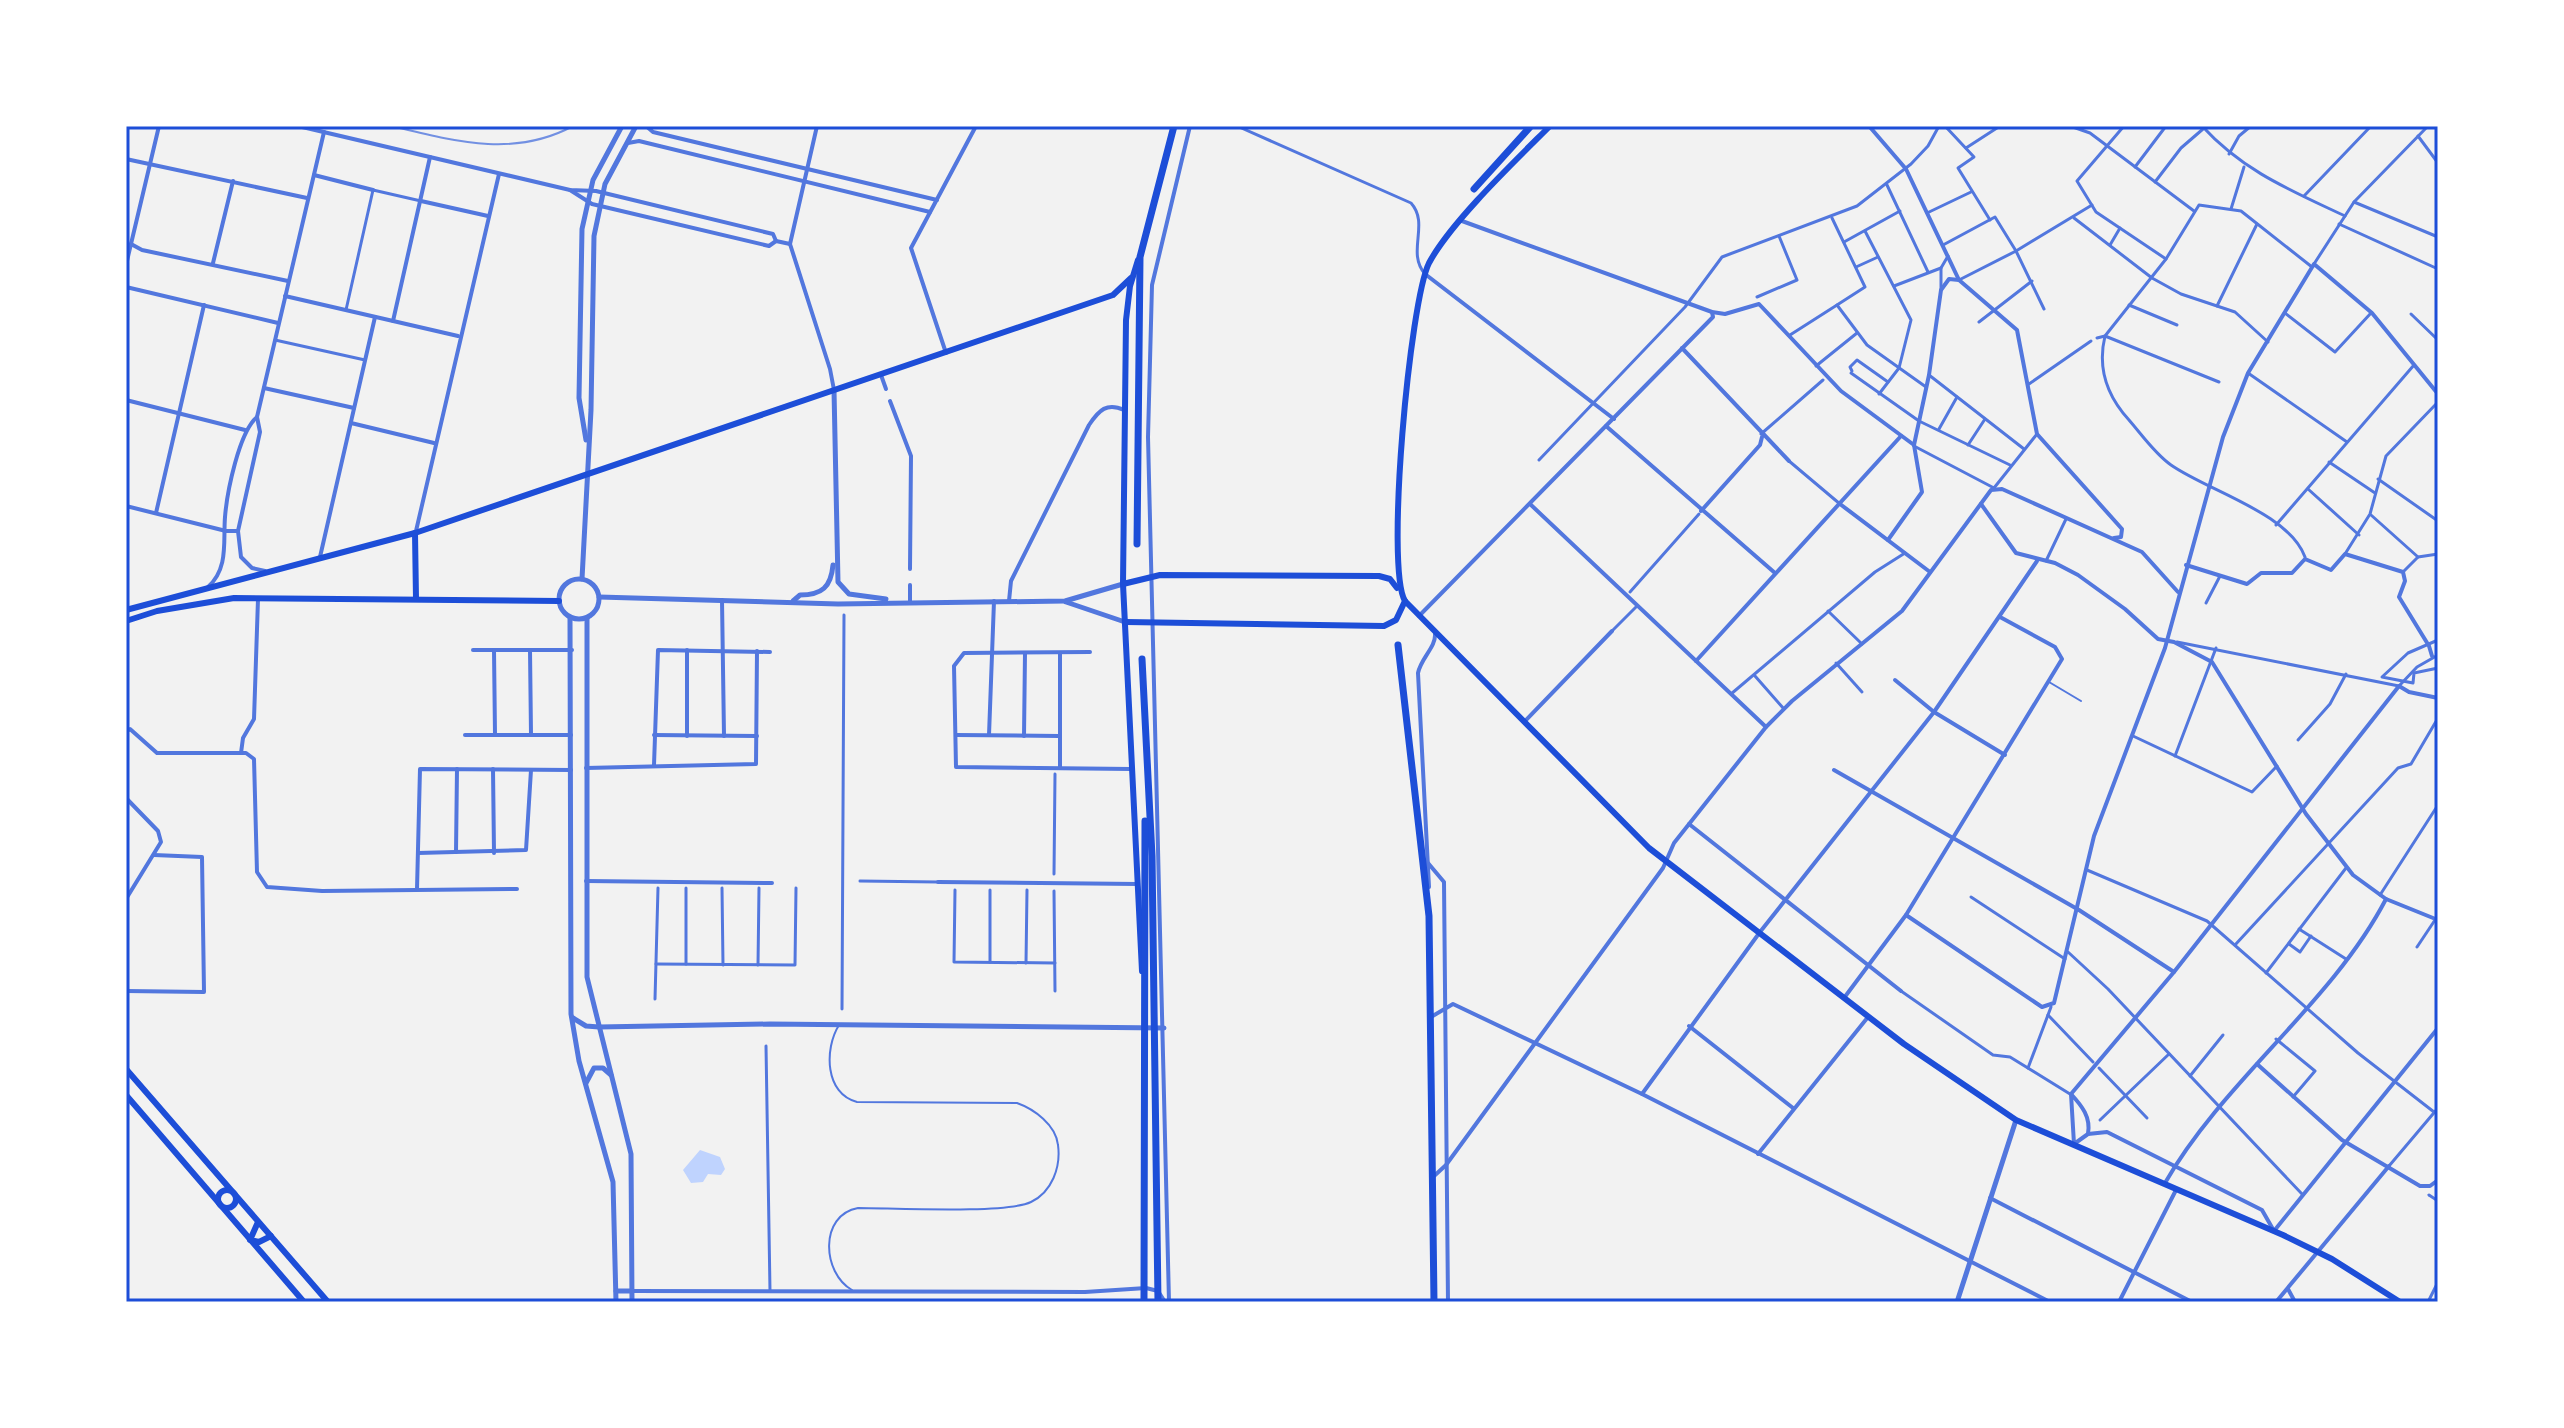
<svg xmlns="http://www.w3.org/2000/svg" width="2564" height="1428" font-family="'Noto Serif',serif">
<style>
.water{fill:#bfd3fe}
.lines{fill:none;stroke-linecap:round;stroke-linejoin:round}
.service{stroke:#5277de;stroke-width:2}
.pedestrian{stroke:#5277de;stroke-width:3}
.minor{stroke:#5277de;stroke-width:4}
.tertiary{stroke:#5277de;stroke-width:5}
.secondary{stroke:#1d4ed8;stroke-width:6}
.primary{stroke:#1d4ed8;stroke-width:7}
.tram{stroke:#7290e2;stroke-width:2}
.neatline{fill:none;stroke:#1d4ed8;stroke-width:3}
</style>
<rect width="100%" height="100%" fill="#f2f2f2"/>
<polygon class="water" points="700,1150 720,1157 725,1169 721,1175 708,1174 703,1182 691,1183 683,1170"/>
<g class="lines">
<g class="service">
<polyline points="2049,682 2081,701"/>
<path d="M839,1025c-15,24 -14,69 18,77l160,1c17,6 39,22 41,42 3,22 -6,47 -27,57 -25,12 -139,6 -173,6 -39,7 -36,65 -6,82"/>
</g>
<g class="pedestrian">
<path d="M1237,126l174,77c19,21 -5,49 14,71"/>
<polyline points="1945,126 1974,157 1958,168 1990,220"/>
<polyline points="2070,126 2090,133 2194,211"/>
<polyline points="2124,126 2077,181 2096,212 2166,259"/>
<path d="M2202,126c41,45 88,64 143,90"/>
<polyline points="2418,136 2438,163"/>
<polyline points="1966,148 2000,126"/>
<polyline points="2229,154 2239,136 2251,126"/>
<polyline points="2135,167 2166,126"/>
<polyline points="2155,182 2181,148 2203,129"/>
<polyline points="1887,185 1928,272"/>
<polyline points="2304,196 2371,126"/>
<polyline points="2354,202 2438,237"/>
<polyline points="2231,209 2244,167"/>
<polyline points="1927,213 1971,192"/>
<polyline points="1832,218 1865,287 1837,305 1867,345 1926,387"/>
<polyline points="2074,218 2152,278 2181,294 2235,312 2268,342"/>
<polyline points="2339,224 2438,269"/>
<polyline points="1865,231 1911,320 1899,368 1879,394"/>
<polyline points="1844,242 1900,211"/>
<polyline points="1943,245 1995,217 2016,251 2044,309"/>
<polyline points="2110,245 2120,228"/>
<polyline points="2314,264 2354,202 2428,126"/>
<polyline points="1856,267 1878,257"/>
<polyline points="1959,280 2016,251 2092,205"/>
<polyline points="1894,286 1941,268"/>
<polyline points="1941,290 1941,268 1948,256"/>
<polyline points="1757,297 1797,280 1779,236"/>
<polyline points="2129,305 2177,325"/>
<polyline points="2217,306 2257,224"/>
<polyline points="346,310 373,190 421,201"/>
<polyline points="2285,313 2335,352 2371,313"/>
<polyline points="2411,314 2438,340"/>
<polyline points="1979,322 2032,281"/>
<polyline points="1790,335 1837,305"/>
<polyline points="2097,338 2105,336 2166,259 2199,205 2241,211 2312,267"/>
<polyline points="275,340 365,360"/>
<polyline points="1816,366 1857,333"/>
<polyline points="1852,371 1850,367 1857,360 1888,382"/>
<polyline points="1851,373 1919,421 2010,465"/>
<polyline points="2248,373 2347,442"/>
<polyline points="1929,375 2024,449"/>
<path d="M2219,382l-114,-46c-8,33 2,60 24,84 13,15 26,34 42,45 37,26 118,48 134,92"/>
<polyline points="2029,384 2091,341"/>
<polyline points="1939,429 1957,397"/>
<polyline points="1761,434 1823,380"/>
<polyline points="1968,445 1985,419"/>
<polyline points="1914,446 1994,488 2037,434"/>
<polyline points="1539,460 1685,307 1722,257 1857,206 1911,164 1928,146 1939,126"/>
<polyline points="1789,461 1840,504"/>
<polyline points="2329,462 2375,493"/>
<polyline points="2378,479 2438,521"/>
<polyline points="2308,489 2359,535"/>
<polyline points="2371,515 2418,557"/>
<polyline points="2276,525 2414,365"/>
<polyline points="2345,554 2370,514 2386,456 2438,402"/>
<polyline points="2046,561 2066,519"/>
<polyline points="2403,572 2418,557 2438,554"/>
<polyline points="1630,592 1699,514"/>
<polyline points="2206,603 2220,576"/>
<polyline points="1828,611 1862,644"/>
<polyline points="1612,631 1637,606"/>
<polyline points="2438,640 2408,653 2382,677 2413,683 2414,673 2438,668"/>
<polyline points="2177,642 2399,686 2417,667 2438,655"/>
<polyline points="1836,663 1862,692"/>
<polyline points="1755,676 1784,709"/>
<polyline points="1731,694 1875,572 1905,553"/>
<polyline points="2133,736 2252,792 2277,766"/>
<polyline points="2298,740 2330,704 2346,674"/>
<polyline points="2175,756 2216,648"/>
<polyline points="2087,870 2207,921 2358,1053 2434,1112"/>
<polyline points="1054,874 1055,774"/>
<polyline points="860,881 938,882"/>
<polyline points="722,888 723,965"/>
<polyline points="955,890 954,962 1055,963"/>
<polyline points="1054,891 1055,991"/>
<polyline points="2380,895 2438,805"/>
<polyline points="1971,897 2065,959"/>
<polyline points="2299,929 2346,959"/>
<polyline points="2289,944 2300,952 2311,936"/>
<polyline points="2235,945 2398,768 2411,764 2438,718"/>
<polyline points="2417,947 2435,920"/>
<polyline points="2068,952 2108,989 2302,1194"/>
<polyline points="990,962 990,890"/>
<polyline points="1026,963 1027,890"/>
<polyline points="656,964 795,965 796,888"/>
<polyline points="686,964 686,888"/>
<polyline points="758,965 759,888"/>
<polyline points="2266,973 2346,868"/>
<polyline points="1901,991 1993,1055 2010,1057 2070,1094"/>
<polyline points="655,999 658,888"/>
<polyline points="842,1009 844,615"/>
<polyline points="2048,1015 2093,1062"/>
<polyline points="2276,1039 2315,1071 2293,1097"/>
<polyline points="766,1046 770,1291"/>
<polyline points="2028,1068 2051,1007"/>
<polyline points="2099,1068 2147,1118"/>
<polyline points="2190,1076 2223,1035"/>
<polyline points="2100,1120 2169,1054"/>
<polyline points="2389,1166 2438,1108"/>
<polyline points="2429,1195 2438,1201"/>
<polyline points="2428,1302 2438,1282"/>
</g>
<g class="minor">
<polyline points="298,126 570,190 596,191 773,234 776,241 790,244"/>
<polyline points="646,126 653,132 937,200"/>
<polyline points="817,126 790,244 830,369 834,390"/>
<polyline points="1869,126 1906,169 1959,280 2017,330 2037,434 2122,529 2121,537 2114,538"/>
<polyline points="628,143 639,141 930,212"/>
<polyline points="126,159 307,198"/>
<polyline points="314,175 373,190"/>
<polyline points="570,190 592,204 769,246 776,241"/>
<polyline points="421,201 488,216"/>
<polyline points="1462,221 1712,312 1725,314 1759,304 1841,391 1914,445"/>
<polyline points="131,244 142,250 288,281"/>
<polyline points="213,263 233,181"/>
<polyline points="126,265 159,126"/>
<polyline points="1425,274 1614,419"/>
<polyline points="126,287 278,323"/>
<polyline points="285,296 458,336"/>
<polyline points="393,321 430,157"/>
<polyline points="1682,348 1789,461"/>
<polyline points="946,353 911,248 976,126"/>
<polyline points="881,375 886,389"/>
<polyline points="264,388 354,408"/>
<polyline points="126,400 245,430"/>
<polyline points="890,401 911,456 910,569"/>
<polyline points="351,423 434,443"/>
<polyline points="1606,426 1775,573"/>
<polyline points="1530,504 1766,727"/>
<polyline points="1840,504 1930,572"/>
<polyline points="1981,504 2016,553 2055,563 2078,575 2125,609 2158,639 2174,642 2212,662 2306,814 2353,875 2386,899 2438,920"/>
<polyline points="126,506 226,531 238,531"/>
<polyline points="1701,511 1760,445 1762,437"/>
<polyline points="156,513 204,305"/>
<polyline points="416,531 499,174"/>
<polyline points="1888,540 1922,492 1914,445 1929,375 1941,290 1949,279 1959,280"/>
<polyline points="320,557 375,317"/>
<polyline points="2186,565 2247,584 2261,573 2292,573 2305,559 2331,570 2345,554 2403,572 2405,581 2399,597 2429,646 2432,656"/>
<polyline points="265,571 252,568 241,557 238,531 260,432 257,417 324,132"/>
<polyline points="910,585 910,601"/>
<path d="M208,587c21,-19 15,-46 17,-70 2,-25 14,-85 32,-100"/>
<polyline points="722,600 724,736"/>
<path d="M1009,601l2,-20 78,-156c10,-15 18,-23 35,-15"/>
<polyline points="1419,616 1713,317 1712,312"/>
<polyline points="473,650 572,650"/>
<polyline points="494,650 495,735"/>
<polyline points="530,650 531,735"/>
<polyline points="687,650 687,736"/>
<polyline points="1090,652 964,653 954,666 956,767 1131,769"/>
<polyline points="1060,653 1060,768"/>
<polyline points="1696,661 1901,436"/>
<polyline points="1895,680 1934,712 2005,755"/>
<polyline points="1525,721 1612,631"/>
<polyline points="126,732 130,729 157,753 246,753 254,759 257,872 267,887 322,891 517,889"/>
<polyline points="465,735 571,735"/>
<polyline points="654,735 757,736"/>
<polyline points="956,735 1059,736"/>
<polyline points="989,735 994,601"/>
<polyline points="1024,736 1025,653"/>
<polyline points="241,753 243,738 254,719 258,599"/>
<polyline points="654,765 658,650 770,652"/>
<polyline points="586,768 756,764 757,651"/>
<polyline points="493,769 494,853"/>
<polyline points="1834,770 2079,910 2174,972"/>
<polyline points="126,798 158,831 161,842 126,899"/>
<polyline points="1689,824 1901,991"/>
<polyline points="456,852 457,769"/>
<polyline points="418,853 526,850 531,770"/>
<polyline points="1428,863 1444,882 1448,1302"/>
<polyline points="586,881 772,883"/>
<polyline points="938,882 1138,884"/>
<path d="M1429,887l-11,-214c3,-15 18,-26 17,-39"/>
<polyline points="417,889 420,769 571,770"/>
<polyline points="1906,915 2042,1007 2054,1003 2094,836 2165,648 2223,437 2248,373 2314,264 2372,313 2438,394"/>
<polyline points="126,991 204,992 202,857 154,855"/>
<polyline points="1844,998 1906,915 2062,659 2055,647 2000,617"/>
<polyline points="1431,1017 1453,1004 1642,1094 2050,1302"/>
<polyline points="1689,1026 1793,1108"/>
<polyline points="2257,1064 2342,1140 2420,1186 2430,1186 2438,1180"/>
<polyline points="1642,1094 1760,932 1934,712 2037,561"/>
<polyline points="2071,1094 2174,972 2399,686 2409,692 2438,698"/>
<path d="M2071,1094c11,12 20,23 17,40l-14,10z"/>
<polyline points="2088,1134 2107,1132 2262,1210 2274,1231 2438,1028"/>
<polyline points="1758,1154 1868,1017"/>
<polyline points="1433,1177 1446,1165 1663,868 1674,843 1766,727 1792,701 1902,611 1991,490 2002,489 2142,552 2178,592"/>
<path d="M2165,1183c59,-103 167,-180 221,-284"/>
<polyline points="1990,1198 2192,1302"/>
<polyline points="2288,1289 2295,1302"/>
<polyline points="632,1291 1085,1292 1146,1288 1158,1291 1165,1302"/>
<polyline points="1169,1302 1148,437 1152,285 1190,126"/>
<polyline points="2119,1302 2176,1190"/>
<polyline points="2276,1302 2389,1166"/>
</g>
<g class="tertiary">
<polyline points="834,390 838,582 849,594 886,599"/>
<polyline points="586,440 579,398 582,229 593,180 622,126"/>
<polyline points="582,579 591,410 594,236 605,184 636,126"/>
<circle cx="579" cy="599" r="20"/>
<polyline points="599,597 838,604 1065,601 1123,584"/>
<path d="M793,601l7,-6c22,0 31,-8 33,-30"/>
<polyline points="1066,602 1125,622"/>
<polyline points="570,617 571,1014 579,1061 613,1182 616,1302"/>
<polyline points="587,618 587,977 631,1154 632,1302"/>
<polyline points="573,1018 586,1026 599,1027 770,1024 1164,1028"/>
<polyline points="586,1083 594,1068 603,1068 611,1075"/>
<polyline points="616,1291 632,1291"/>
<polyline points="1957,1302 2016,1120"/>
</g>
<g class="secondary">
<path d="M1550,126c-35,35 -99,96 -121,137 -19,38 -44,304 -24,338l244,247 255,196 112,76 267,115 49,24 68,43"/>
<polyline points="1138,260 1130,286 1126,320 1123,584 1142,971"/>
<polyline points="415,533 416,599"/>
<polyline points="1123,584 1160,575 1379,576 1390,579 1397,588"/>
<polyline points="126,610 415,533 1113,295 1131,278"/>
<polyline points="126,621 157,611 234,598 559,601"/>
<polyline points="1126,622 1384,626 1396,620 1405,601"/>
<polyline points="126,1069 328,1302"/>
<polyline points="126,1095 304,1302"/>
<circle cx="227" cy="1199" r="9"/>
<polyline points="258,1222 250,1240 259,1242 271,1236"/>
</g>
<g class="primary">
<polyline points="1474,189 1531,126"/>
<polyline points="1137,544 1140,257 1174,126"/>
<polyline points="1398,645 1429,916 1434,1302"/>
<polyline points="1142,659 1152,856 1158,1302"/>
<polyline points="1144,1302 1145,821"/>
</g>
<path class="tram" d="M392,126c62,15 122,32 181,0"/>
</g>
<rect width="2564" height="1428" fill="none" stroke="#ffffff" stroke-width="256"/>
<rect x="128" y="128" width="2308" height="1172" class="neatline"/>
</svg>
